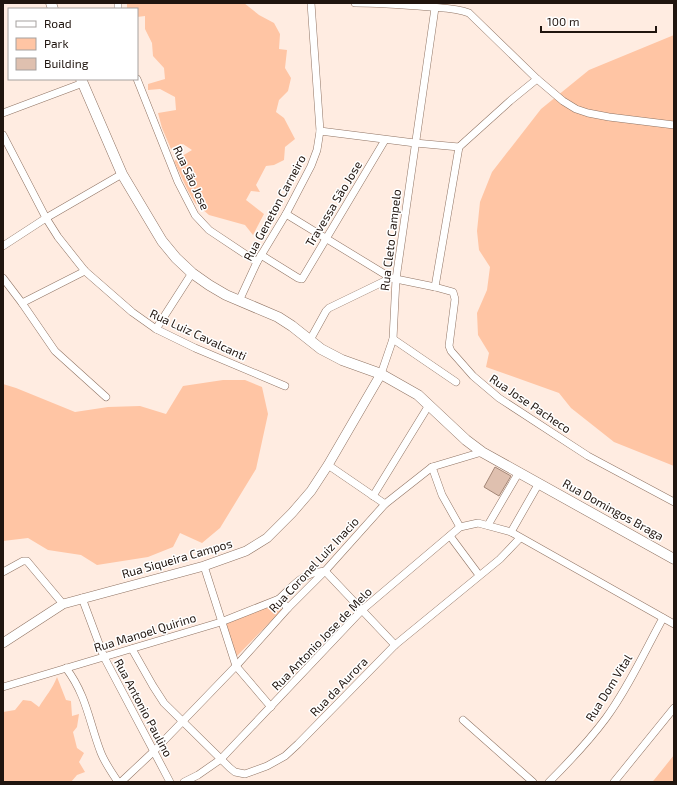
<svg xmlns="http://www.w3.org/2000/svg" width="677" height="785" font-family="'Exo 2',sans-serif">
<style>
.green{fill:#ffc5a4}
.building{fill:#dfc0af;stroke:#a38676}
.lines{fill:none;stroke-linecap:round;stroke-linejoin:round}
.minor-casing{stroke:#907464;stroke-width:8}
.tertiary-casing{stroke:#907464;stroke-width:10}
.secondary-casing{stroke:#907464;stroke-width:11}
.minor{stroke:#fff;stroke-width:7}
.tertiary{stroke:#fff;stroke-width:9}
.secondary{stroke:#fff;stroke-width:10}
.labels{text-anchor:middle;stroke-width:3;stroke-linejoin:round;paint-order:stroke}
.street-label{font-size:12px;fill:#20150f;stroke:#fff}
</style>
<rect width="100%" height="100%" fill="#ffece1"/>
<g class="green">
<polygon points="127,3 244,3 259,15 274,23 280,34 279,49 287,50 285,68 291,78 288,91 279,100 276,112 284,118 295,139 285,147 284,160 274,165 266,166 256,185 260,192 251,191 246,200 264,214 253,235 245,225 209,215 195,203 188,191 174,161 192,150 183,144 171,149 162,128 158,113 176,110 175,97 160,89 148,90 148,84 165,79 164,68 153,56 152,43 145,29 145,16 137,17 137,9 127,9"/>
<polygon points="674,35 674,466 614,442 571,408 559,393 486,367 489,353 478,335 477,313 487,290 490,267 479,250 477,231 480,202 492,172 541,109 589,70"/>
<polygon points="223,380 245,380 262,387 268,414 256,469 220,528 202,543 180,533 173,547 148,557 97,565 81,555 48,550 28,538 3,541 3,384 16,388 75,412 108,407 140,406 166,414 183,386"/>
<polygon points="277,604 282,610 236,657 226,623"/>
<path d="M57,677l9,23 5,1 1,15 7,-2 -2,13 -4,5 4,16 7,5 -5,9 6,10 -8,3 -6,7h-68v-70l12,-2 8,-10 8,1 8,6c6,-10 14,-19 18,-30z"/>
<polygon points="674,755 674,782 652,782 654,780"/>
</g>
<polygon class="building" points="495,467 511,476 499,496 484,487"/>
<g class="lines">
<defs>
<g id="minor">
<polyline points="118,3 118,9"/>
<path d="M355,3c25,0 50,2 75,4 13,1 27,1 39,6l68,66"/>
<polyline points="137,79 178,182 195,215 209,230 257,262"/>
<polyline points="3,113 83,83"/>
<polyline points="320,131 415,143 459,147 510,101 537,79 563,101 576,109 588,113 609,117 674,125"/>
<polyline points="3,135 46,218 58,237 85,271 132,312 156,329 195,348 285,386"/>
<polyline points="286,214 391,278 435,287 453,292 455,299 449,346 451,351 473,376 499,398 588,456 674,502"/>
<polyline points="3,246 46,218 122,174"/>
<polyline points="261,255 298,278 302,279 385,140"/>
<polyline points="3,278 22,303 55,351 106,397"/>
<polyline points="435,287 459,147"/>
<polyline points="239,301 257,262 286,214 311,166 317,150 320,131 311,3"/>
<polyline points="22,303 85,271"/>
<polyline points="156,329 192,273"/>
<polyline points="393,339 456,382"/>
<polyline points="310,340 326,311 329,308 391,278"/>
<polyline points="381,374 393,339 396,279 435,8"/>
<polyline points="328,465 385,504"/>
<polyline points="432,467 442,495 460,527"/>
<polyline points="373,496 429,405"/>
<polyline points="488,525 519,472"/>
<polyline points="511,532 539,483"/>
<polyline points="450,536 479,575"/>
<polyline points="204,566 236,666 271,707"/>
<polyline points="3,572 23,561 27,561 63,604"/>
<polyline points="82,598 104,657 170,782"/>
<path d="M279,599c16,-15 23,-26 46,-28l70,74"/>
<polyline points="132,649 153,686 164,703 230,768 235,772 245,774 267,766 285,756 298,744 395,645 500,559 520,538"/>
<path d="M66,668c21,28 23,54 35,85 4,10 11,20 17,29"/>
<polyline points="3,687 221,622 279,599 288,608"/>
<polyline points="463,720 533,782"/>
<polyline points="121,782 153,752 236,666 288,608 325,571 385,504 432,467 482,452"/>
<polyline points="184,782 198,775 221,759 362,610 460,527 478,523 511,532 674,624"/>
<path d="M549,782c20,-20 40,-41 57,-64 22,-30 39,-67 57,-100"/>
<polyline points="614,782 674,708"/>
</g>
<polyline id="tertiary" points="3,643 63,604 204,566 246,551 267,538 292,513 311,491 328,465 381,374"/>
<g id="secondary">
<polyline points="51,3 53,9"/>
<polyline points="81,79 122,174 162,241 176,258 192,273 209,285 226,295 278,317 292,326 321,349 342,360 381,374 418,395 466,440 482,452 674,559"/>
</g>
</defs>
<use href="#minor" class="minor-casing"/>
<use href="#tertiary" class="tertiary-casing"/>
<use href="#secondary" class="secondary-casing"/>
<use href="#minor" class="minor"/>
<use href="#tertiary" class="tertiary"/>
<use href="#secondary" class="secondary"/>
</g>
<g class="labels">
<g class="street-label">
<text transform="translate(191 178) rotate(65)" y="4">Rua São Jose</text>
<text transform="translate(334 204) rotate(-59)" y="4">Travessa São Jose</text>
<text transform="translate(275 208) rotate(-62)" y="4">Rua Geneton Carneiro</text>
<text transform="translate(391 240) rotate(-83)" y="4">Rua Cleto Campelo</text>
<text transform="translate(198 335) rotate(25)" y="4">Rua Luiz Cavalcanti</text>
<text transform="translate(530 404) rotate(34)" y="4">Rua Jose Pacheco</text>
<text transform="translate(613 510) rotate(29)" y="4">Rua Domingos Braga</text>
<text transform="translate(177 559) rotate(-16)" y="4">Rua Siqueira Campos</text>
<text transform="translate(314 565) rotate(-47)" y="4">Rua Coronel Luiz Inacio</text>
<text transform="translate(145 633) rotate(-17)" y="4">Rua Manoel Quirino</text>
<text transform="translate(322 639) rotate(-46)" y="4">Rua Antonio Jose de Melo</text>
<text transform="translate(339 687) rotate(-46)" y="4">Rua da Aurora</text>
<text transform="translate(609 688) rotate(-58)" y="4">Rua Dom Vital</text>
<text transform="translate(143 708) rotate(62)" y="4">Rua Antonio Paulino</text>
</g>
</g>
<rect width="677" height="785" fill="none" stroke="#20150f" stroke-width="8"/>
<rect x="8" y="8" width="130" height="72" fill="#ffffff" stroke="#a6a19f"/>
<rect x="16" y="21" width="20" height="6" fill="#ffffff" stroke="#a6a19f"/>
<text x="44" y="28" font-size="12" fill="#20150f">Road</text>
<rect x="16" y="38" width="20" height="12" fill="#ffc5a4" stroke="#a6a19f"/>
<text x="44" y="48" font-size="12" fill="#20150f">Park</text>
<rect x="16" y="58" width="20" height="12" fill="#dfc0af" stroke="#a6a19f"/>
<text x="44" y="68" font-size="12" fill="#20150f">Building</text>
<path d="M541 26v6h115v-6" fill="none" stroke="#20150f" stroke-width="2"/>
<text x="547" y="26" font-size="12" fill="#20150f" stroke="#ffffff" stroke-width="3" paint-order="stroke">100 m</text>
</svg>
